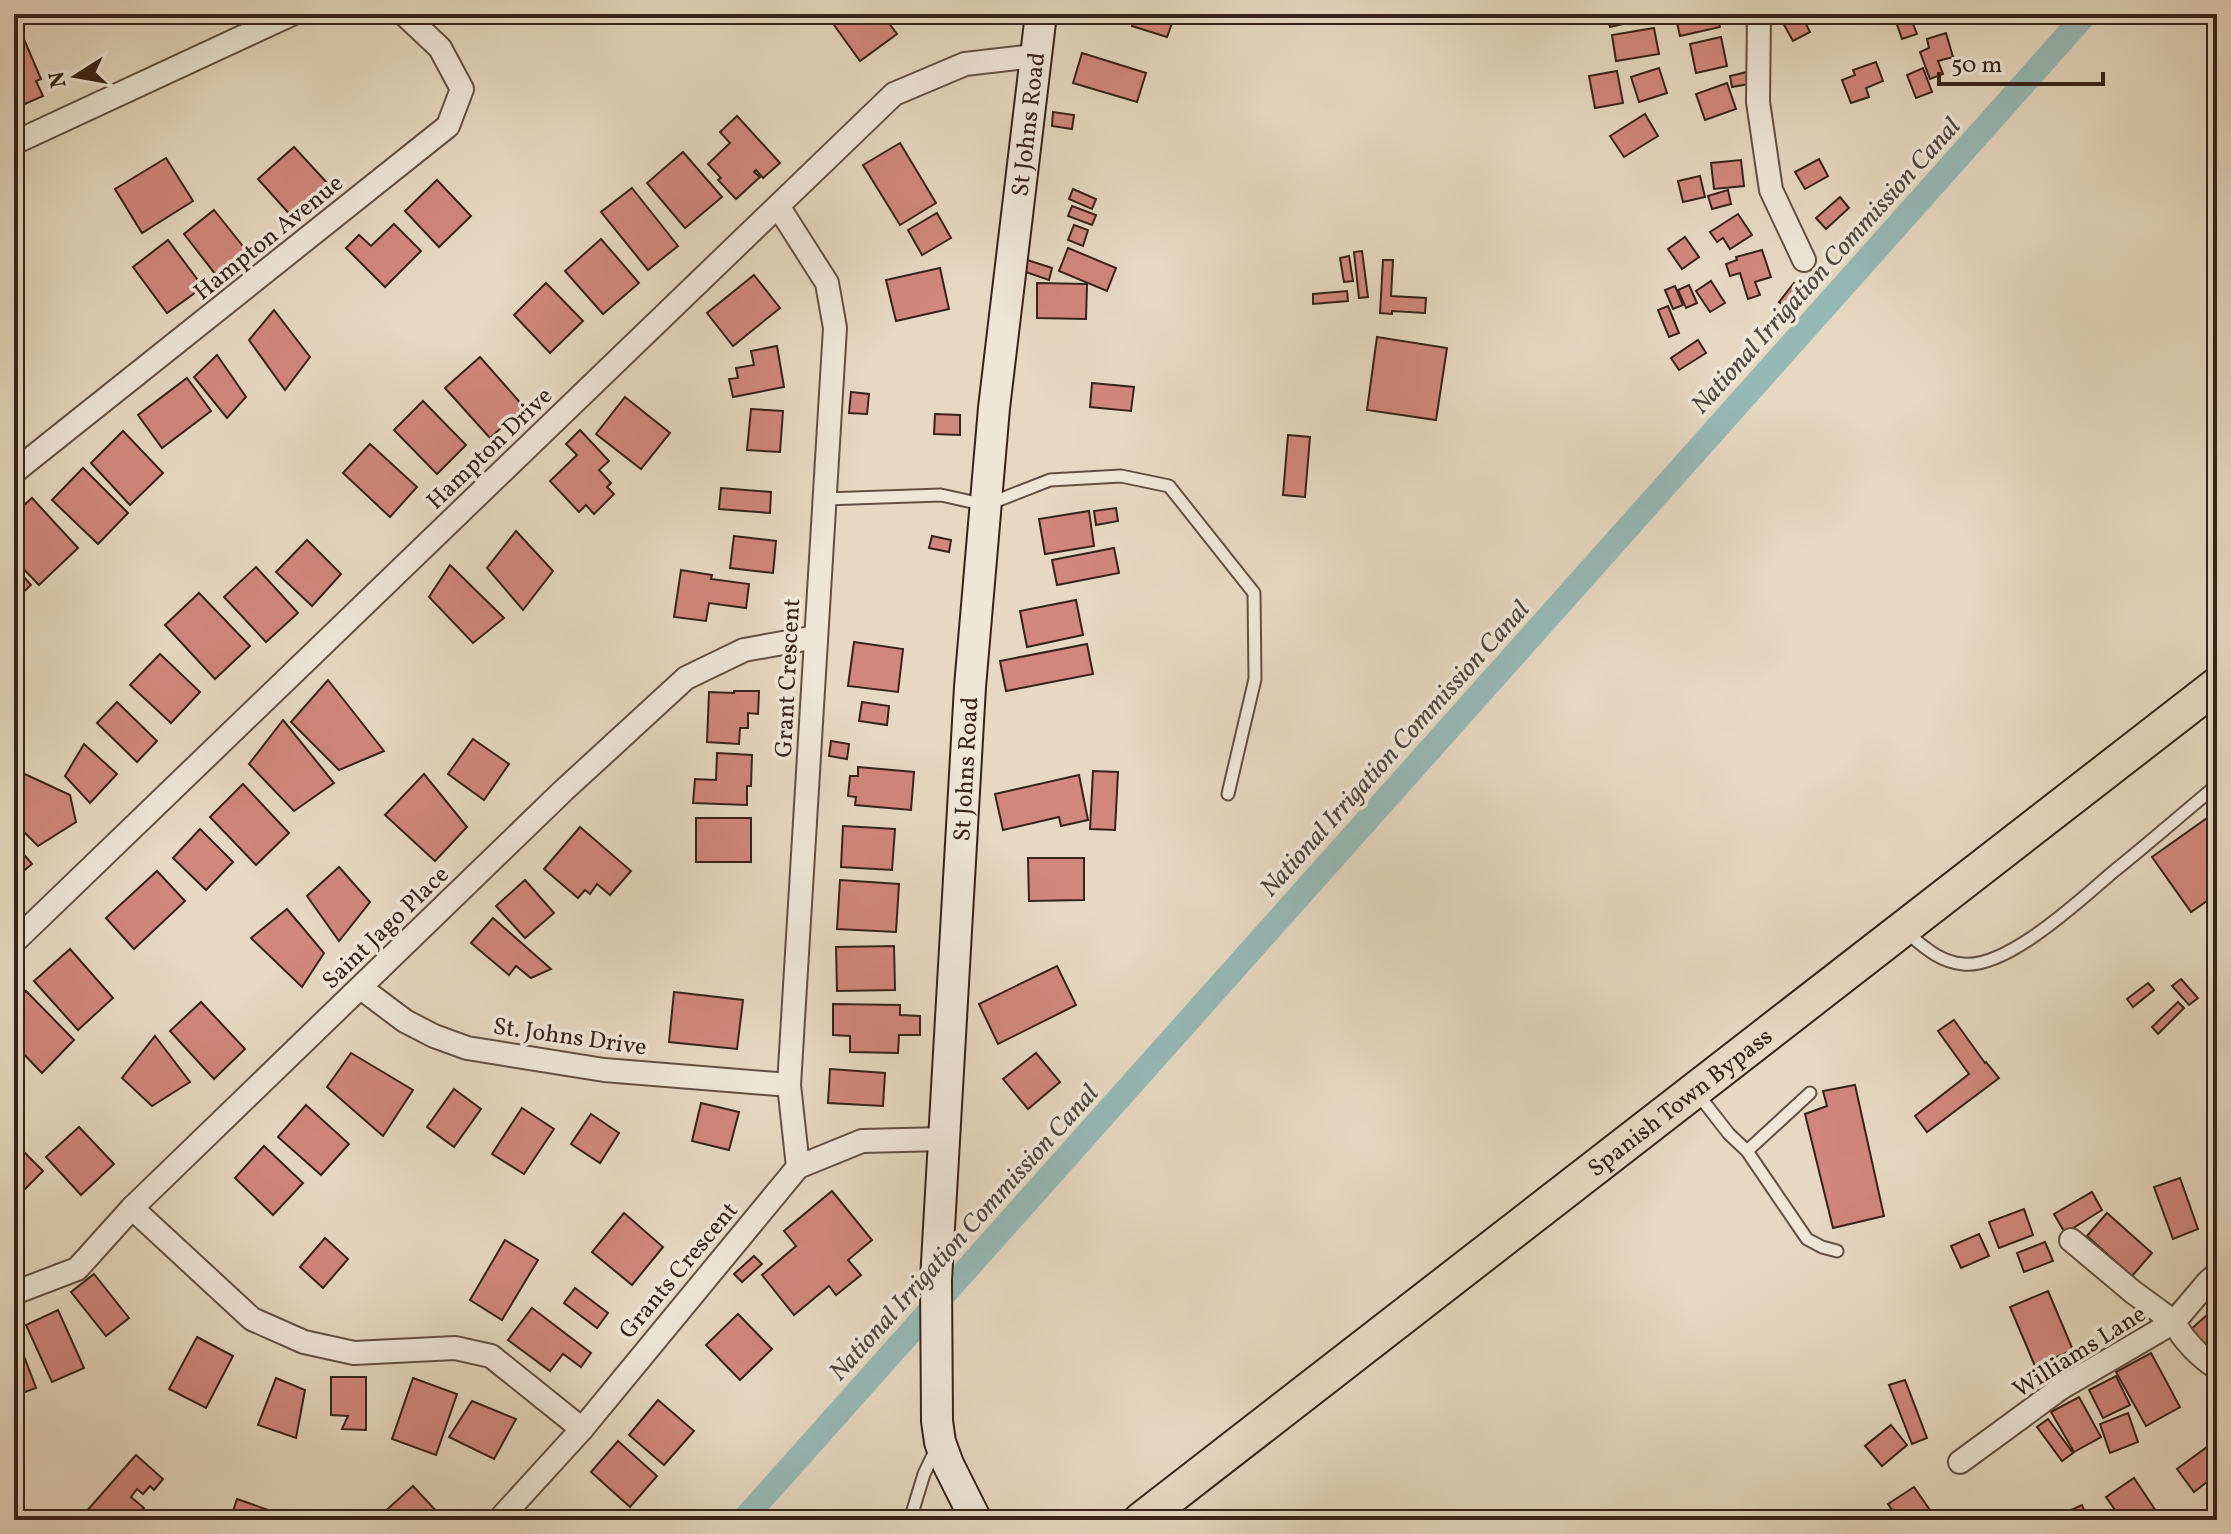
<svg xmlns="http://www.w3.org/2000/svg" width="2231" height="1534" font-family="Vollkorn,serif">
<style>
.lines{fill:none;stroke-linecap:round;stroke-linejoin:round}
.canal{stroke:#96b9b6;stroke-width:24}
.building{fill:#d1867e;stroke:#372318;stroke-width:2}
.lane-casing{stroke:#635042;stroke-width:15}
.street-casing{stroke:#635042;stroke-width:26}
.secondary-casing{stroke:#372318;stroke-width:34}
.primary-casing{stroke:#372318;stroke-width:38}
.lane{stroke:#efe6d7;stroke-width:11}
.street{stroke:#efe6d7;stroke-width:22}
.secondary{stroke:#efe6d7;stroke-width:30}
.primary{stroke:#e6d8c1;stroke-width:34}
.labels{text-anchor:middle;stroke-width:7;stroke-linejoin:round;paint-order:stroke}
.street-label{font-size:24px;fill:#372318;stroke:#efe6d7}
.water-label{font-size:26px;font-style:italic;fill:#4f4840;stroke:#efe6d7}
</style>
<rect width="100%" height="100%" fill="#e6d8c1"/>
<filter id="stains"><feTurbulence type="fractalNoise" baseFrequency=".0025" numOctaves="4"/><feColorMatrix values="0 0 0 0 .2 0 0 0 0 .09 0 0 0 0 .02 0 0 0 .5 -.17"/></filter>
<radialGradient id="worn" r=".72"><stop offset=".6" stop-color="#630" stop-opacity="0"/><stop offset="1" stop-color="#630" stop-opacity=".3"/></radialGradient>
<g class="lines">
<polyline class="canal" points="743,1520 2086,14"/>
</g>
<g class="building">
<polygon points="848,14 882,14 897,34 860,61 834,25"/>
<polygon points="1136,14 1175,15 1167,37 1132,26"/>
<polygon points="1607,14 1647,14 1648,18 1610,27"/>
<polygon points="1675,14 1717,14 1720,27 1680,36"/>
<polygon points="1778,14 1801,14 1810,32 1793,41"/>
<polygon points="1899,14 1909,14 1917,34 1902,39 1894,16"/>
<polygon points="1654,28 1659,54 1616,61 1612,35"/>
<polygon points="20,30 41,79 36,81 43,96 25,104 19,88 14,90 14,33"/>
<polygon points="1946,33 1953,57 1938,61 1943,74 1930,79 1920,52 1929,48 1927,39"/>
<polygon points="1721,37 1727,66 1696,73 1690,44"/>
<polygon points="1082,53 1146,73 1137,102 1073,83"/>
<polygon points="1876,62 1883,81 1866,88 1869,97 1851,103 1842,80 1855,75 1853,70"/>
<polygon points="1659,68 1667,93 1639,102 1631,77"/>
<polygon points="1923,68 1932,92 1916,98 1907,75"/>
<polygon points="1617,71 1623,103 1595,108 1589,76"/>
<polygon points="1747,72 1749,84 1732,87 1730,76"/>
<polygon points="1727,83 1736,109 1705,120 1696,94"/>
<polygon points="1053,112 1074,115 1072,129 1052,126"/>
<polygon points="1645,114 1658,136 1624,157 1610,136"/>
<polygon points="737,116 780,163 763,178 756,170 754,172 760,177 736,199 718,180 721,178 708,164 730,143 720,132"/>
<polygon points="900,143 936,203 900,225 863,165"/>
<polygon points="294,147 330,186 294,219 258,179"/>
<polygon points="683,152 722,197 685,228 647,183"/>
<polygon points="166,158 193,201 142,233 115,189"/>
<polygon points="1819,159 1828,176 1805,189 1795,172"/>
<polygon points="1741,160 1744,186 1714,189 1711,163"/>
<polygon points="1700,176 1705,197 1683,202 1678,181"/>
<polygon points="437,180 471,216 439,247 405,211"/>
<polygon points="632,188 678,246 648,270 601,212"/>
<polygon points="1073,189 1096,199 1092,209 1069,199"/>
<polygon points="1728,190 1731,204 1712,209 1708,196"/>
<polygon points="1840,197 1849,208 1826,229 1816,218"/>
<polygon points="1072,206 1096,215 1092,225 1068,216"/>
<polygon points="214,210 246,250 216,275 184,234"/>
<polygon points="937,213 951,238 922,255 908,230"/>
<polygon points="1738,214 1752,235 1730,249 1723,238 1717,242 1710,232"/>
<polygon points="394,224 421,251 385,287 346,248 359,235 371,246"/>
<polygon points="1074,225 1088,230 1083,246 1068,240"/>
<polygon points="1685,237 1699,257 1682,269 1668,249"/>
<polygon points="601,239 639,283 603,314 565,271"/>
<polygon points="168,240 203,287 167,313 133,267"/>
<polygon points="1068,248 1116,268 1107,291 1059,271"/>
<polygon points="1762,250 1771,277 1755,282 1760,295 1748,299 1740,273 1730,276 1726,264 1737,260 1736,257"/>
<polygon points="1362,251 1368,297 1359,298 1354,252"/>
<polygon points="1349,256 1353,281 1344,282 1340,258"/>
<polygon points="1021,258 1052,268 1049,280 1017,269"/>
<polygon points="1383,260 1393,260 1391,296 1426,298 1425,313 1392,311 1392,314 1380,313"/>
<polygon points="940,268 949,309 896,321 886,280"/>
<polygon points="754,275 780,308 733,346 707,313"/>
<polygon points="1711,281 1725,303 1710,312 1696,291"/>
<polygon points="546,283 583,321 550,353 514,315"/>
<polygon points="1037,283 1087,284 1086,319 1037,318"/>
<polygon points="1794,283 1802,290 1786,308 1779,302"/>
<polygon points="1689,285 1697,303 1686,308 1678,290"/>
<polygon points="1675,286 1683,305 1673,309 1665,290"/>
<polygon points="1347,291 1348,301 1313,304 1313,294"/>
<polygon points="1668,306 1679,333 1669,337 1658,310"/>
<polygon points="274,310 310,357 285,390 249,340"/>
<polygon points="1377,337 1447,348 1436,420 1367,410"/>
<polygon points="1698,340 1706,353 1679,370 1671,358"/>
<polygon points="777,346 784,387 733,397 729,379 738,378 736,368 754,365 751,351"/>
<polygon points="217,355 246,397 227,418 194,377"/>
<polygon points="480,357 524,407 490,438 445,388"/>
<polygon points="187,378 211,411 162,448 138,415"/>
<polygon points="1092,383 1134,387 1131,411 1090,407"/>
<polygon points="851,392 869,394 867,414 849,413"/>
<polygon points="625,397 670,433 641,469 596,434"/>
<polygon points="423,401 466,445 437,474 394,430"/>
<polygon points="751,409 783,411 780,452 747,450"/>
<polygon points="935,414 960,415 960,435 934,434"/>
<polygon points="580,430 609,461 599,470 611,483 607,487 614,494 594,514 586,505 579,512 550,481 577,455 566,444"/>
<polygon points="123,431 163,473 130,505 91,463"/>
<polygon points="1288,435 1310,437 1305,497 1283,495"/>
<polygon points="370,444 417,487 390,517 343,473"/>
<polygon points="83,468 128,513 98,544 52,500"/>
<polygon points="721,488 771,492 770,513 719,509"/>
<polygon points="32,498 78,548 39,585 14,559 14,514"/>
<polygon points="1116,508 1118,521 1096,525 1094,511"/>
<polygon points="1089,511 1094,546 1045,554 1039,519"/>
<polygon points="516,531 553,571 523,610 487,568"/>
<polygon points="734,536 776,541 773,573 730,568"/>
<polygon points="932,536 951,540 949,552 929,548"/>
<polygon points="307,540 341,574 312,606 276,572"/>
<polygon points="1114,548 1119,573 1057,585 1052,560"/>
<polygon points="450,565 504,618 473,643 429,597"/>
<polygon points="14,566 31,585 14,601"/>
<polygon points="256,567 298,613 266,642 224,597"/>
<polygon points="681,570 712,575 711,579 749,584 746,608 709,603 706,621 674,617"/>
<polygon points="199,593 250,646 215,679 165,625"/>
<polygon points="1076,600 1083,635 1027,647 1020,611"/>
<polygon points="854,642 903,649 898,692 848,686"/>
<polygon points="1087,644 1093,674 1006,691 1000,661"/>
<polygon points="160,654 200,692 171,723 130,685"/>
<polygon points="328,680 384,751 339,770 291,722"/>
<polygon points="734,691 759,691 758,714 748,713 748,728 740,728 739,744 707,742 709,692 734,693"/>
<polygon points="117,702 157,741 137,762 97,723"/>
<polygon points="862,702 889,706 887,725 859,721"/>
<polygon points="283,720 334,783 294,811 249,764"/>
<polygon points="473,739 509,764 484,800 448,774"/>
<polygon points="831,741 849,744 847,759 829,756"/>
<polygon points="84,744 117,774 90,803 65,776"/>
<polygon points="717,753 752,755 751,786 747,786 747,805 693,803 695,779 716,780"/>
<polygon points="858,767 914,772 911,810 855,805 856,797 848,796 850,776 858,776"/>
<polygon points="14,769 70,795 76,822 38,846 14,822"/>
<polygon points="1093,771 1118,772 1115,830 1090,829"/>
<polygon points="424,774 467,827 435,861 385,815"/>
<polygon points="1079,775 1088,820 1061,826 1059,817 1003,830 995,794"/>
<polygon points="243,784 289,833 256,865 210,817"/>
<polygon points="2217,811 2217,894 2191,912 2152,857"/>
<rect x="696" y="818" width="55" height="44"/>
<polygon points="843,826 895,829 892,870 841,867"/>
<polygon points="580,827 631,871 610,895 597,884 590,894 585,890 578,898 544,869"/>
<polygon points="200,829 233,862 206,890 173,858"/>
<polygon points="14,843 32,864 14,879"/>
<polygon points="1028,858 1084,858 1084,900 1029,901"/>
<polygon points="339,867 370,902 339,941 307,896"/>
<polygon points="157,871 185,901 134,949 106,918"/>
<polygon points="525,880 554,913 525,938 496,906"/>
<polygon points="840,880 899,884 896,932 837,929"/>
<polygon points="287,909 324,953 302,987 251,938"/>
<polygon points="493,918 551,969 531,978 516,966 509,975 471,943"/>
<polygon points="894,946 895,990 837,991 836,947"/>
<polygon points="70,949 113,998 78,1030 34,981"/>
<polygon points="1057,966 1076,1005 998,1044 979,1004"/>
<polygon points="2181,979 2198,998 2189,1005 2172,986"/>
<polygon points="2148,983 2154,990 2133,1007 2127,999"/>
<polygon points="26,991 74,1040 42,1073 14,1044 14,1003"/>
<polygon points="674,992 743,1000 737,1049 669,1042"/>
<polygon points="201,1002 245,1049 214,1079 170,1031"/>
<polygon points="2178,1002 2184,1008 2158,1034 2152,1027"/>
<polygon points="833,1004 900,1005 900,1015 920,1016 920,1035 899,1035 898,1053 850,1052 850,1036 833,1035"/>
<polygon points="1954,1020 1985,1063 1986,1062 1999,1078 1927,1132 1915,1116 1969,1074 1938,1031"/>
<polygon points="155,1036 190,1082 152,1106 122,1078"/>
<polygon points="351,1053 413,1090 383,1136 327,1087"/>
<polygon points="1036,1053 1060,1082 1028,1109 1003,1079"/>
<polygon points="830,1069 885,1073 883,1106 828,1103"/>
<polygon points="1855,1085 1884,1216 1833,1228 1805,1114 1827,1106 1823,1091"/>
<polygon points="454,1089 481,1109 454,1147 427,1127"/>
<polygon points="701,1103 739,1112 729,1150 692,1141"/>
<polygon points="306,1105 349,1144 321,1175 278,1137"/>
<polygon points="522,1108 554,1129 524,1174 492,1154"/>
<polygon points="591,1114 619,1133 600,1163 571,1144"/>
<polygon points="79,1127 114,1164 81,1195 46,1157"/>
<polygon points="14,1142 43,1171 24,1190 14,1180"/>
<polygon points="264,1146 303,1183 273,1215 235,1178"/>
<polygon points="2180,1178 2198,1229 2173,1239 2154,1187"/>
<polygon points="832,1191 872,1240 848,1260 861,1275 836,1295 829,1286 794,1315 762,1275 796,1246 784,1231"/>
<polygon points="2092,1192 2102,1210 2065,1233 2054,1214"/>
<polygon points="2024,1209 2033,1235 1999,1248 1989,1222"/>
<polygon points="624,1213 663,1247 632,1285 592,1252"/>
<polygon points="2107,1213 2152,1253 2132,1276 2087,1236"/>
<polygon points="1979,1234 1989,1256 1961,1268 1951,1246"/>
<polygon points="325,1238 348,1259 323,1288 300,1267"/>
<polygon points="505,1240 538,1260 502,1320 470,1300"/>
<polygon points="2045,1242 2053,1261 2024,1272 2017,1253"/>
<polygon points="754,1256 762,1264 742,1282 734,1274"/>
<polygon points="94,1274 129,1318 106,1336 71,1292"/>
<polygon points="575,1288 608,1313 597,1328 564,1303"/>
<polygon points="2048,1291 2073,1350 2035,1366 2010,1307"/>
<polygon points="2217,1306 2217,1355 2188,1332"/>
<polygon points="532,1308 591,1353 581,1367 563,1354 550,1371 508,1340"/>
<polygon points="58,1310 84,1368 52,1382 26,1325"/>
<polygon points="738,1314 772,1349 740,1380 706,1345"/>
<polygon points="197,1337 233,1356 206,1408 169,1389"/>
<polygon points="19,1343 36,1388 14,1396 14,1345"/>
<polygon points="2151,1353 2180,1407 2146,1426 2116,1372"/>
<polygon points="2116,1376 2130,1405 2103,1418 2089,1390"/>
<polygon points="331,1377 366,1377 366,1430 342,1429 348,1416 331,1415"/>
<polygon points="276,1378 305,1390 296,1438 258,1425"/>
<polygon points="413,1378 457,1394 436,1455 392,1439"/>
<polygon points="1905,1380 1927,1438 1912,1444 1889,1385"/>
<polygon points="2079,1397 2101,1437 2074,1452 2051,1412"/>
<polygon points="658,1400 694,1431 664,1465 629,1435"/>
<polygon points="472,1401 516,1419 494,1459 449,1437"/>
<polygon points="2128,1413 2138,1442 2110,1453 2100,1424"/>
<polygon points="2048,1419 2073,1453 2062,1461 2037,1427"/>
<polygon points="1891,1425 1907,1445 1882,1466 1865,1446"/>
<polygon points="618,1441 657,1476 630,1507 591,1472"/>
<polygon points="2207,1447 2217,1461 2217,1474 2194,1492 2177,1469"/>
<polygon points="136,1455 163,1479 154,1490 150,1486 143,1494 137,1489 131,1497 144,1508 133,1520 114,1520 108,1515 104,1520 93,1520 85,1513"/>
<polygon points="2134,1478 2162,1520 2122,1520 2106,1497"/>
<polygon points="413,1486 439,1514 433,1520 385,1520 381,1515"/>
<polygon points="1914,1487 1936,1519 1935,1520 1899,1520 1888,1504"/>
<polygon points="237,1499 277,1513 274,1520 230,1520"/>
<polygon points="2082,1505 2088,1520 2051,1520 2051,1519"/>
</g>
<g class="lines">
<defs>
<g id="lane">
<polyline points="824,499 941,495 986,505 1050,480 1121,476 1169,486 1254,593 1255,679 1228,794"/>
<path d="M1906,932c17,14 33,30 57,32 44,5 117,-64 150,-92 35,-28 69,-58 104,-87"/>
<polyline points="1697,1093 1729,1134 1747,1151 1807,1239 1822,1247 1837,1251"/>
<polyline points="1747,1151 1810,1093"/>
<polyline points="869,1520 911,1516"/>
<polyline points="910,1520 924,1474 936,1449"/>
</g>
<g id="street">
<polyline points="1759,14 1758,102 1771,190 1804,260"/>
<polyline points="14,143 292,14"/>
<polyline points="778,206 827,283 835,328 789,1085 798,1167"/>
<polyline points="14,472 448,126 462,89 440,48 404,14"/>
<polyline points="14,942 894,94 965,64 1035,56"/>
<polyline points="361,988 405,1021 434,1036 467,1048 604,1070 789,1085"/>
<polyline points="132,1208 252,1319 304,1342 354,1353 455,1348 491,1356 582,1429"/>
<polyline points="2071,1240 2133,1292 2174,1322 2207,1283 2217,1274"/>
<polyline points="14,1293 77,1269 132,1208 563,791 686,678 744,650 816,637"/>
<path d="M1960,1462l101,-74 113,-66c9,18 26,35 43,46"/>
<polyline points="499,1520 582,1429 798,1167 862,1141 944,1139"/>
</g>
<g id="secondary">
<path id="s1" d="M976,1520l-28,-56 -8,-22 -3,-21 -1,-141 34,-593 24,-279 47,-394"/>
</g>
<g id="primary">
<path id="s2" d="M1141,1520l1076,-835"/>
</g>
</defs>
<use href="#lane" class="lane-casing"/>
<use href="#street" class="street-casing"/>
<use href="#secondary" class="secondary-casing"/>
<use href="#primary" class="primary-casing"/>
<use href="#lane" class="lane"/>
<use href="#street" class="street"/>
<use href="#secondary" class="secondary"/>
<use href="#primary" class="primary"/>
</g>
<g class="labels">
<g class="street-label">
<text dy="8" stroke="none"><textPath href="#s1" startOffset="1408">St Johns Road</textPath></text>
<text transform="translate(268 237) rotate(-39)" y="8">Hampton Avenue</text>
<text transform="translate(489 448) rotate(-44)" y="8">Hampton Drive</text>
<text transform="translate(787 678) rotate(-87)" y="8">Grant Crescent</text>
<text dy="8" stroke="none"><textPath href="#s1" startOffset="760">St Johns Road</textPath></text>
<text transform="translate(385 927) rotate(-44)" y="8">Saint Jago Place</text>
<text transform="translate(570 1036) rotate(8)" y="8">St. Johns Drive</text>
<text dy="8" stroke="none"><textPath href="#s2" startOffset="682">Spanish Town Bypass</textPath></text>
<text transform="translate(678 1270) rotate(-50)" y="8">Grants Crescent</text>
<text transform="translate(2079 1351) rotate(-32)" y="8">Williams Lane</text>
</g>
<g class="water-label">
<text transform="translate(1825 265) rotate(-48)" y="9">National Irrigation Commission Canal</text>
<text transform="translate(1394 748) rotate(-48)" y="9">National Irrigation Commission Canal</text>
<text transform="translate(963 1232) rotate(-48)" y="9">National Irrigation Commission Canal</text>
</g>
</g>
<rect width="2231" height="1534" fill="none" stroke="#e6d8c1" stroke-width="48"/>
<rect x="16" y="16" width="2199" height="1502" fill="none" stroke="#372318" stroke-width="4"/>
<rect x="24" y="24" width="2183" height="1486" fill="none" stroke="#372318" stroke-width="2"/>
<g transform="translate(76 76) rotate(259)" stroke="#efe6d7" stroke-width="6" paint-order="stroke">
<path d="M0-6L14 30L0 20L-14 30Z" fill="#372318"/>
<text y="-12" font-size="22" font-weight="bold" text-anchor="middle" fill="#372318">N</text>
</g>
<path d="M1939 72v12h164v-12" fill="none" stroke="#372318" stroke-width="4"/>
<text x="1951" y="72" font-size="24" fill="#372318" stroke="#efe6d7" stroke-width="6" paint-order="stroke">50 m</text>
<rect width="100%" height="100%" filter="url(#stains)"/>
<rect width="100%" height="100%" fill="url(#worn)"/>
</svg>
